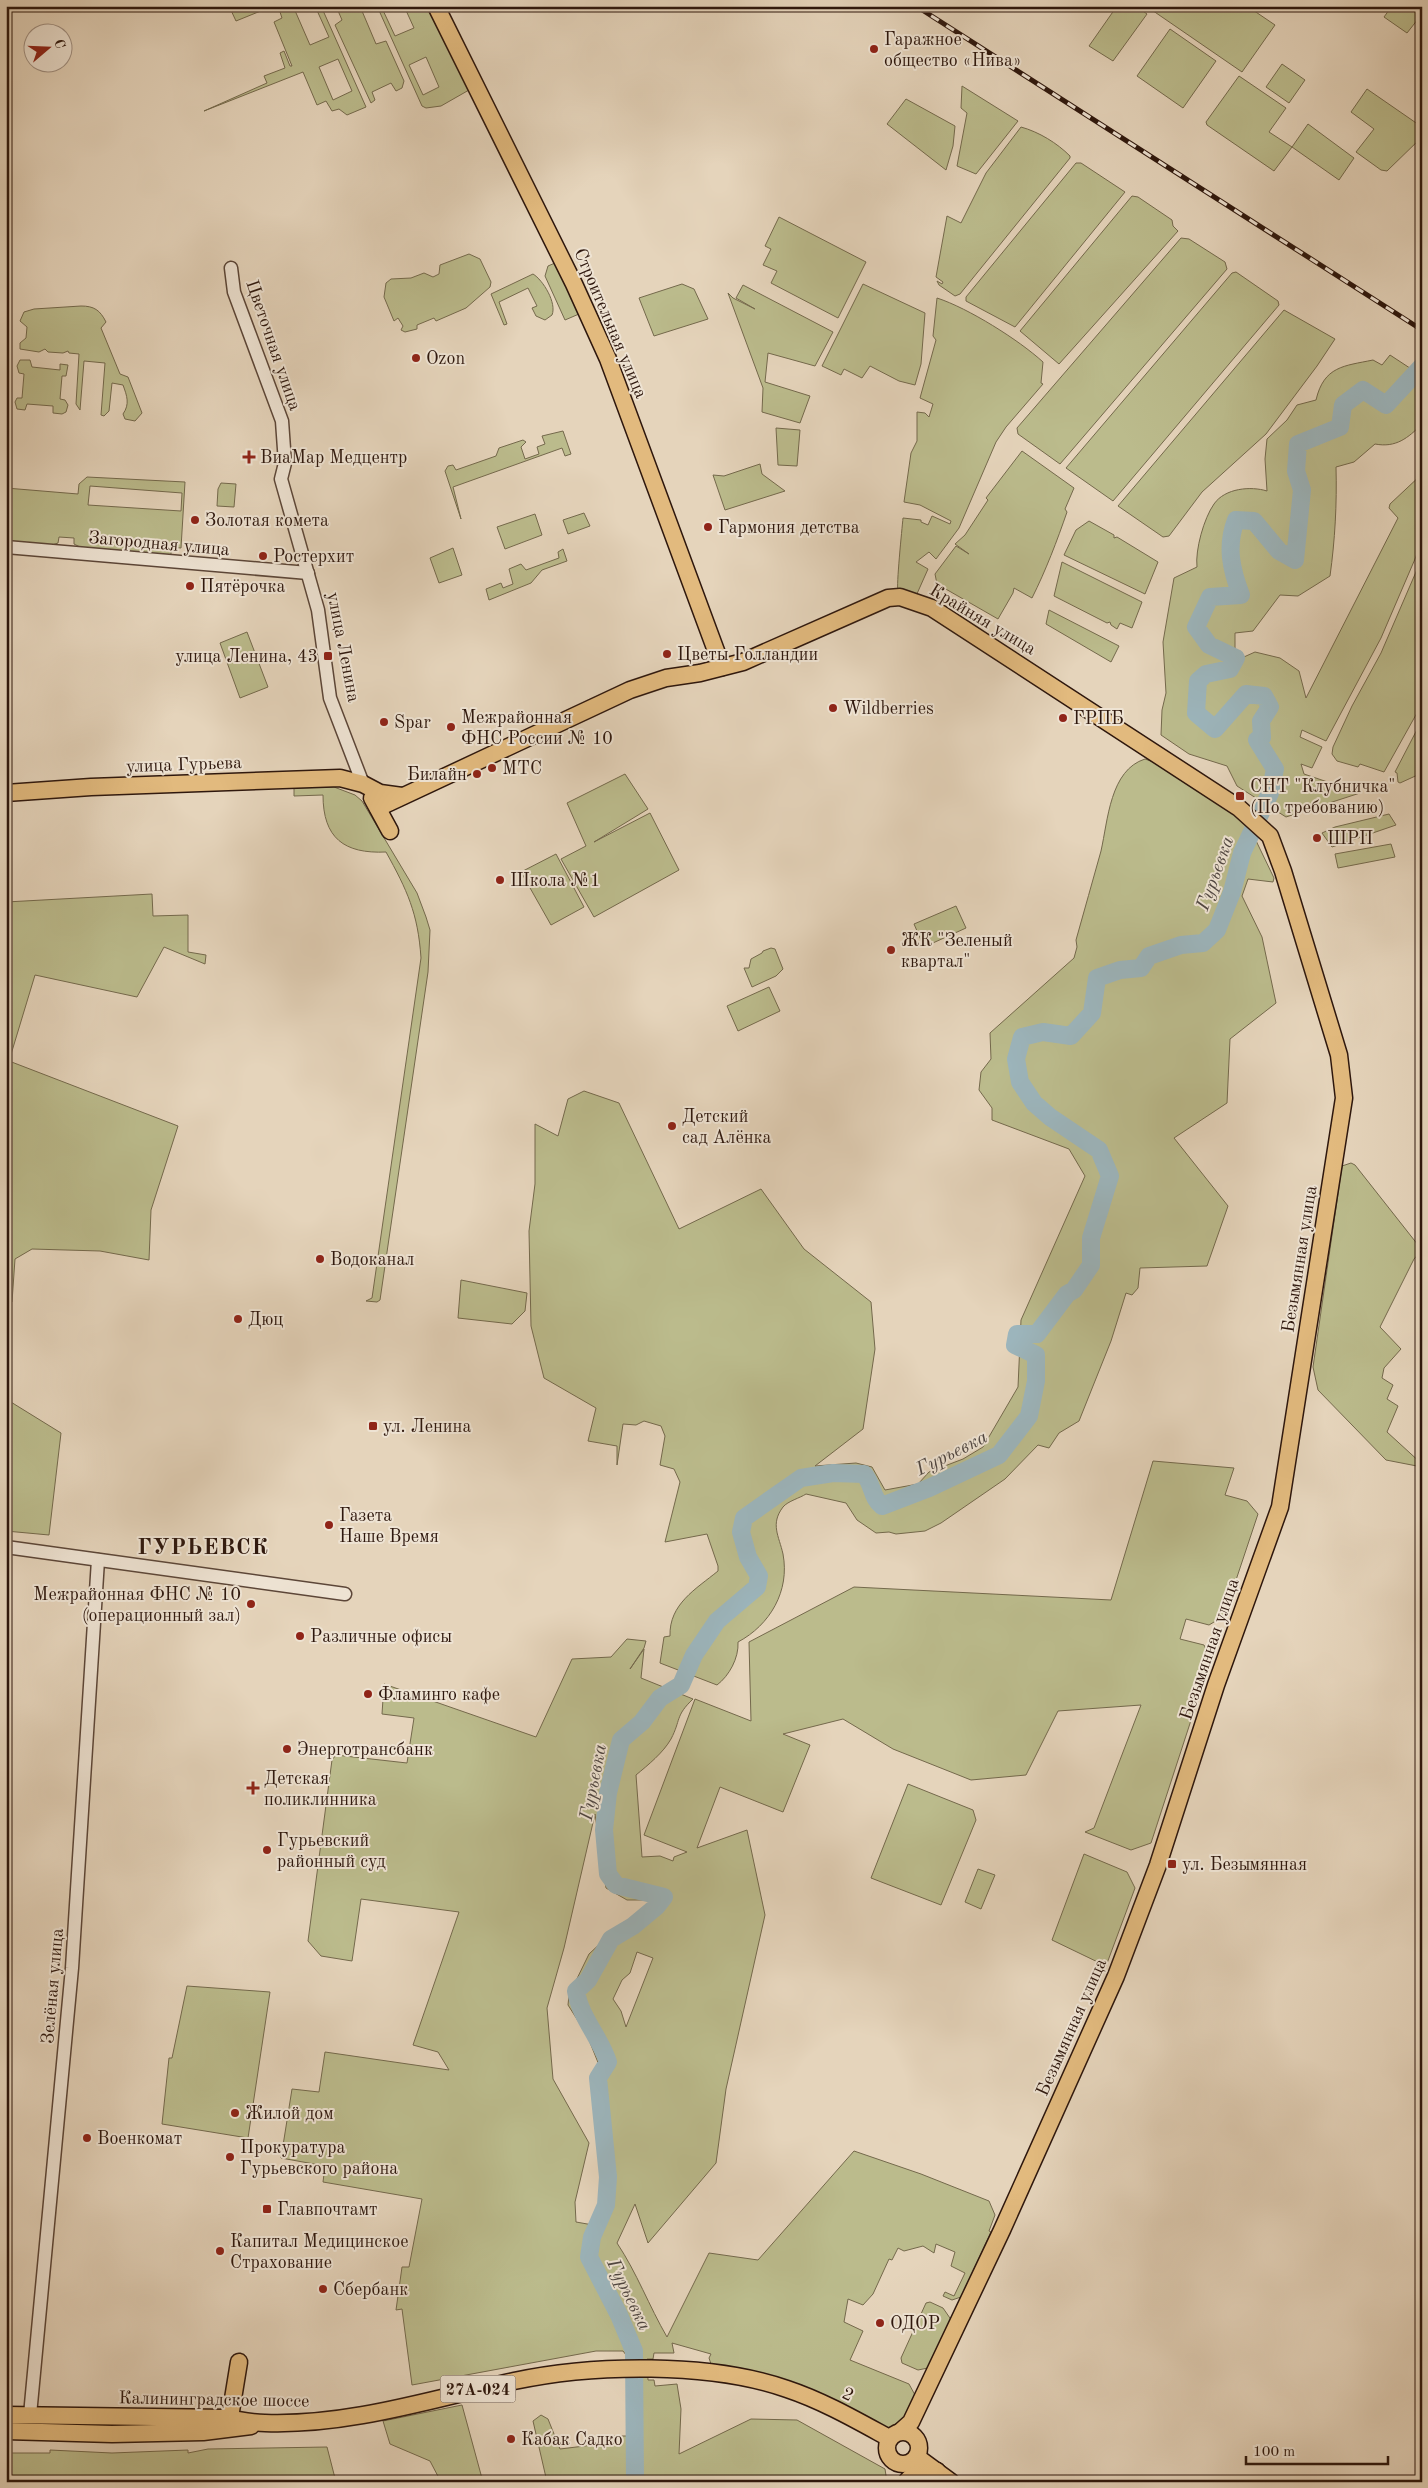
<svg xmlns="http://www.w3.org/2000/svg" width="1428" height="2488" font-family="'Old Standard TT',serif">
<style>
.green{fill:#bbbb8c;stroke:#74694c;fill-rule:evenodd}
.lines{fill:none;stroke-linecap:round;stroke-linejoin:round}
.river{stroke:#9cb5bc;stroke-width:18}
.minor-casing{stroke:#5c4638;stroke-width:15}
.major-casing{stroke:#2e170d;stroke-width:19}
.minor{stroke:#eee3d3;stroke-width:12}
.major{stroke:#e2ba7e;stroke-width:16}
.rail-casing{stroke:#2e170d;stroke-width:5}
.rail{stroke:#eee3d3;stroke-width:3;stroke-dasharray:9;stroke-linecap:butt}
.poi-dot{fill:#8f2418;stroke:#eee3d3;stroke-width:2}
.labels{text-anchor:middle;stroke-width:4;stroke-linejoin:round;paint-order:stroke}
.shield{fill:#eee3d3;stroke:#685448;stroke-width:1}
.shield-label{font-size:16px;font-weight:bold;fill:#2e170d}
.poi-label{font-size:18px;fill:#2e170d;stroke:#eee3d3;text-anchor:start}
.street-label{font-size:18px;fill:#2e170d;stroke:#eee3d3}
.water-label{font-size:19px;font-style:italic;fill:#4f4642;stroke:#eee3d3}
.district-label{font-size:22px;font-weight:bold;letter-spacing:1px;fill:#2e170d;stroke:#eee3d3}
</style>
<rect width="100%" height="100%" fill="#e5d4bb"/>
<filter id="stains"><feTurbulence type="fractalNoise" baseFrequency=".004" numOctaves="4"/><feColorMatrix values="0 0 0 0 .2 0 0 0 0 .09 0 0 0 0 .02 0 0 0 .5 -.17"/></filter>
<radialGradient id="worn" r=".72"><stop offset=".6" stop-color="#630" stop-opacity="0"/><stop offset="1" stop-color="#630" stop-opacity=".3"/></radialGradient>
<g class="green">
<polygon points="229,6 273,6 236,21"/>
<path d="M278,6h15l17,39 19,-8 -14,-31h6l45,101 -19,8 -8,-6 -7,2 -6,-10 -9,4 -14,-33 -99,39 63,-28 -3,-7 21,-8 -5,-15 4,-2 6,15h2l-18,-44 8,-4zM338,59l14,32 -19,9 -14,-33z"/>
<polygon points="336,6 370,6 362,11 376,44 386,41 404,81 402,88 396,91 391,83 372,92 375,100 371,103 335,25 342,20"/>
<path d="M377,6h4l14,30 19,-8 -10,-22h26l39,84 -28,16 -15,2 -4,-2zM426,57l13,30 -16,8 -14,-30z"/>
<polygon points="1117,6 1136,6 1147,14 1113,61 1089,46"/>
<polygon points="1146,6 1247,6 1275,25 1242,72"/>
<polygon points="1392,6 1418,6 1422,9 1422,14 1407,33 1384,17"/>
<polygon points="1170,29 1216,61 1183,108 1137,76"/>
<polygon points="1282,64 1305,80 1289,103 1266,87"/>
<polygon points="1239,76 1286,108 1269,132 1292,147 1308,124 1354,158 1339,180 1292,147 1274,171 1207,125 1206,122"/>
<polygon points="962,86 1018,121 976,174 957,166 967,113 961,108"/>
<polygon points="1367,89 1422,127 1422,137 1387,171 1381,170 1356,152 1374,129 1351,112"/>
<polygon points="906,99 955,126 953,146 946,170 887,124"/>
<path d="M1021,127c18,5 36,16 49,29v2l-110,136 -5,2 -16,-11 -2,-4 5,3 1,-2 -7,-5 11,-61 14,7 25,-50z"/>
<polygon points="1076,163 1081,163 1125,192 1015,327 966,301 966,297"/>
<polygon points="1132,196 1138,197 1172,220 1173,226 1178,231 1059,364 1020,331"/>
<polygon points="779,217 866,262 838,318 771,283 777,271 763,265 771,249 765,246"/>
<polygon points="1181,238 1189,239 1225,262 1227,269 1060,464 1018,434 1017,428"/>
<polygon points="469,254 480,259 491,282 490,287 466,308 436,321 434,318 417,325 417,329 405,332 401,330 403,326 398,318 394,321 384,297 386,283 391,279 411,278 424,273 433,277 439,274 440,265"/>
<polygon points="555,263 579,314 565,320 545,276 548,266"/>
<polygon points="1236,272 1278,301 1279,305 1113,501 1066,468 1232,273"/>
<path d="M533,274c10,6 24,29 19,41l-7,5 -9,-4 -4,-8 5,-2 -9,-18 -29,14 8,22 -3,1 -13,-31z"/>
<polygon points="682,284 694,289 708,319 654,336 639,298"/>
<polygon points="863,284 925,313 921,364 915,385 899,381 870,366 862,378 844,369 841,375 822,366"/>
<polygon points="743,285 833,332 815,366 768,353 765,382 810,396 800,423 762,412 763,388 728,293 733,298 755,309 736,298"/>
<path d="M937,298c31,10 82,42 106,64l-2,21 2,1 -37,43 -10,15 -37,86 -23,31 -7,-7 -13,10 12,7 -12,27 -18,-5c-2,-4 4,-62 5,-73l18,2v2l7,3 4,-9 18,8 1,-3 -31,-16 -16,-3 7,-49 6,-12v-29l8,1 4,4 4,-13 -13,-6 16,-58 -3,-4z"/>
<path d="M81,306c13,0 19,4 25,16l-5,6 19,46 8,3 14,36 -7,8 -10,-2 -2,-5c7,-10 4,-18 0,-29l-11,-2 -3,28 -5,5 -3,-1 4,-52 -21,-2 -4,49 -4,-6 3,-50 -10,-1 -1,-2 -5,2 -15,-1 -3,-3 -6,3 -19,-3v-6l6,-5 1,-11 -7,-6 4,-9 10,-3z"/>
<polygon points="1284,310 1335,339 1317,366 1266,434 1202,492 1169,536 1163,537 1118,506"/>
<path d="M1390,355l32,21v48c-14,14 -26,24 -47,20l-21,18 -18,5c1,37 -1,73 -6,109l-32,20 -18,-1 -27,36 -18,2v28l20,-9 25,6 19,13 7,27 92,-180 -9,-10 1,-4 32,-30v65l-7,20 -34,79 -55,103 -24,-11 -2,7 22,10 -10,21 -11,-4 3,10 56,19 -74,24 -49,-31 -10,-20 -38,-12 -28,-19 1,-25 4,-17 -3,-51 11,-64 23,-11c-2,-17 7,-49 17,-63 11,-16 37,-18 53,-13l-2,-32 2,-20 20,-19 10,-15 19,-5c8,-34 28,-34 57,-40l9,5z"/>
<polygon points="20,360 30,360 32,367 60,370 60,364 68,365 66,376 62,376 60,399 65,400 68,405 66,412 62,414 53,413 53,406 27,404 25,410 17,409 15,402 17,398 22,398 24,374 19,373 17,366"/>
<polygon points="776,428 800,430 797,466 778,465"/>
<polygon points="563,431 571,454 565,456 562,448 453,487 461,519 445,471 448,466 453,465 456,470 496,456 499,448 523,440 526,442 521,447 525,459 539,454 537,447 545,444 542,436"/>
<path d="M1022,451l52,37 -9,21 2,3c-10,29 -21,58 -35,86l-18,-10 -1,5 -15,26 -61,-35 -2,-10 21,-28 13,8 -14,-10 10,-9 21,-32 2,-3 -2,-2z"/>
<polygon points="760,464 762,474 785,491 725,510 713,475 724,476"/>
<path d="M87,477l98,5 -4,66 -10,-1v8l-89,-7 -8,-4v-6l-15,-1 -1,6 -6,2 -46,-4v-53l72,6 1,-10zM90,486l92,7 -1,18 -93,-6z"/>
<polygon points="221,483 236,484 234,507 217,506 218,489"/>
<polygon points="584,513 590,526 568,534 563,520"/>
<polygon points="535,514 542,535 505,549 497,527"/>
<polygon points="1089,521 1114,535 1114,538 1117,537 1158,562 1145,594 1064,555 1076,530"/>
<polygon points="453,548 462,575 439,583 430,558"/>
<polygon points="563,549 567,561 542,570 531,583 489,600 486,589 501,583 503,588 513,584 509,569 521,564 526,570 559,558 558,552"/>
<polygon points="1422,558 1422,704 1384,772 1360,764 1358,767 1337,761 1332,754 1333,747 1352,706 1381,653"/>
<polygon points="1062,562 1142,602 1132,628 1120,623 1117,629 1111,625 1110,622 1107,623 1054,596"/>
<polygon points="1049,610 1119,646 1111,662 1046,624"/>
<polygon points="247,632 268,687 240,698 220,643"/>
<polygon points="1422,720 1422,773 1400,783 1398,782 1397,773 1395,772"/>
<path d="M1145,759l11,4 91,59 27,56 -1,4 -25,-3 -6,17 20,41 14,66 -46,36 -3,64 -53,35 54,68 -21,60 -67,2 -2,20 -6,7 -6,-2 -15,48 -32,80 -20,12 -10,15 -11,-3 -33,34 -64,44 -16,8 -29,3 -7,-2 -13,1 -19,-13 -11,-17 -40,-9c-6,4 -18,7 -23,13 -13,17 -4,29 0,47 7,37 -13,71 -45,88 1,16 -9,34 -21,43l-57,-22 4,-26 6,-1c-1,-32 26,-47 48,-65v-5l-11,-32 -42,8 15,-60 -6,-13 -14,-4 5,-29 -4,-10 -17,-5 -8,4 -13,-1 -6,41v-19l-29,-5 8,-33 -52,-30 -13,-52 -2,-95 6,-47v-60l23,12 10,-37 16,-8 35,12 60,126 82,-40 43,60 67,53 4,47 -12,80 -48,37 41,-3 16,4 13,23 33,-6 11,-12 34,-13 20,-12 35,-60 3,-67 64,-144 -16,-27 -77,-29v-12l-13,-18 2,-18 10,-13 -1,-26 84,-75 3,-11 -1,-7c8,-30 17,-59 25,-89 7,-31 9,-81 44,-92z"/>
<polygon points="625,774 648,809 594,842 650,813 679,870 594,917 561,859 586,846 567,803"/>
<path d="M334,787l21,8 7,6 55,92 9,24 4,13 -2,42 -48,328 -3,2 -11,-1 6,-3 49,-340c-3,-45 -14,-68 -35,-106 -42,2 -63,-14 -63,-57l-29,1v-8z"/>
<polygon points="1389,814 1396,825 1332,847 1322,833 1335,827"/>
<polygon points="1391,844 1395,857 1338,868 1335,854"/>
<polygon points="556,854 584,907 551,925 521,872"/>
<polygon points="152,894 153,916 188,915 188,952 206,955 205,964 164,947 137,997 35,975 9,1061 178,1126 151,1210 149,1260 100,1251 32,1249 15,1259 12,1302 6,1302 6,902"/>
<polygon points="956,906 966,928 924,947 914,924"/>
<polygon points="771,948 775,949 783,969 776,976 752,987 744,968 749,968 751,959 762,953 763,951"/>
<polygon points="769,987 780,1011 738,1031 727,1006"/>
<polygon points="1351,1163 1355,1165 1422,1250 1414,1259 1380,1327 1401,1349 1384,1368 1382,1378 1393,1385 1387,1399 1398,1406 1387,1432 1422,1464 1422,1467 1386,1460 1318,1390 1313,1367 1342,1166"/>
<polygon points="461,1280 527,1293 525,1311 512,1324 458,1318"/>
<polygon points="6,1399 61,1433 49,1535 6,1531 10,1496 6,1495"/>
<path d="M1153,1461l81,7 -9,27 22,6 11,13 -34,102 -15,9 -23,-6 -6,20 24,6 7,14 -60,184 -20,7 -46,-18 9,-4 47,-123 -83,6 -32,64 -55,5 -78,-31 -50,-30 -60,15 27,11 -27,67 -63,-25 -23,61 50,-18 18,85 -39,174 -10,74 -68,80 -13,-39 -18,39c20,30 32,63 50,94l42,-84 49,7 96,-109 67,23 68,27 6,14 -6,16 2,1 -30,65 -9,3 -9,-4 2,-4 9,4 11,-23 -14,-7 4,-14 -19,-8 -2,9 -11,-7 -19,5 -6,-3 -6,12 -3,-1 -16,35 -10,11 -15,-6 -4,23 19,9 -13,29 59,24 6,11 -14,30 -8,3 -10,-1c-59,-35 -105,-53 -172,-63l-2,-6 2,-4 -39,-11 2,10h-20l-1,6h-6l1,21h6l1,6 22,-2 4,25 -2,45 72,-35 46,1 88,49 2,13h-208l-1,-3 -1,3h-130l-14,-61 8,-6 7,4 12,30 49,-6 1,-7h21v-56h7l-1,-20h-7l-7,-9h-27l-184,34 -10,-76 -6,1 6,-43h7l13,-68 -99,-17 2,-16 -44,-8 11,-69 27,3 6,-40 124,18 -11,-18 -25,-7 46,-133 -98,-13 -9,62 -31,-5 -13,-15 24,-181 4,-5 71,8 7,-45 -32,-4 2,-30 152,53 36,-78 39,-2 16,-18 19,2 -2,7 -14,21 14,-20 -3,29 52,21c-18,17 -12,21 -22,40 -8,14 -23,26 -35,36l6,82 18,-1 13,5 1,-4 13,-5 -43,-17 51,-136 56,22 -2,-79 105,-55 257,13zM595,1814l11,74 21,12h30l-4,11 -49,29 -15,14 -20,41 -1,10 19,30 14,35 -6,9v39l4,33 4,11 -1,46 -9,17 -17,-3 -1,-20 14,-59 -36,-64 -6,-71 17,-60zM637,1952l16,6 -27,69 -5,-16 -8,-12 9,-19 8,-7z"/>
<polygon points="908,1784 973,1810 976,1820 941,1905 871,1878"/>
<polygon points="1084,1854 1127,1872 1135,1888 1106,1966 1052,1940"/>
<polygon points="978,1869 995,1875 981,1909 965,1902"/>
<polygon points="187,1986 270,1992 248,2138 162,2124 169,2058 172,2058"/>
<polygon points="930,2302 943,2308 952,2321 928,2368 918,2370 902,2363 901,2358 926,2303"/>
<polygon points="462,2405 483,2482 441,2482 430,2461 390,2444 383,2421"/>
<polygon points="327,2447 336,2482 6,2482 6,2453 50,2453 50,2450 112,2453 188,2450 188,2453 208,2449"/>
</g>
<g class="lines">
<path class="river" d="M635,2482l-1,-131 -15,-36 -30,-58 3,-20 14,-32 2,-28 -10,-99 10,-16c-8,-25 -28,-45 -32,-71l12,-11 23,-41 22,-13 24,-20 7,-9 -48,-12 -8,-11 -4,-44 4,-37 13,-53 21,-18 18,-24 21,-13 13,-30 23,-34 40,-34 2,-11 -11,-19 -7,-25 3,-14 57,-40 32,-5 31,1c9,10 7,23 18,32l47,-18 70,-33 30,-39 7,-35v-26l-21,-10 2,-11h20l30,-40 7,-4 17,-25v-27l19,-62 -11,-26 -49,-33 -16,-14 -14,-21 -4,-23 6,-22 21,-5 28,4 21,-23 5,-35 23,-8 21,-2 8,-12 32,-11 22,-2 14,-13 15,-38 10,-39 28,-60 5,-24 -18,-29 5,-3 -1,-16 9,-14 -6,-11 -18,-2 -31,35 -19,-16 2,-32 8,-7 24,-5 6,-11 -27,-13 -13,-18 14,-30 31,-2c-10,-26 -15,-49 -5,-75l18,1 25,30 16,9 7,-70 -6,-19 2,-27 42,-17 3,-22 20,-15 23,15 36,-39"/>
<defs>
<g id="minor">
<polyline points="231,268 234,292 282,421 285,463 281,479 318,610 330,698 363,784"/>
<polyline points="6,547 308,573"/>
<polyline points="6,1547 345,1594"/>
<polyline points="30,2415 72,1968 98,1560"/>
</g>
<g id="major">
<polyline points="436,6 574,284 608,359 722,667"/>
<polyline points="6,793 91,787 340,778 363,784 380,793 402,796"/>
<polyline points="372,798 390,831"/>
<polyline points="378,808 630,690 666,678 700,673 743,662 888,598 900,597 932,608 1239,808 1270,836 1283,871 1339,1055 1344,1098 1280,1507 1216,1685 1158,1865 1116,1976 1002,2230 911,2422 901,2431"/>
<path d="M6,2415l221,3c13,2 25,5 38,5 84,3 167,-24 249,-42 79,-17 196,-19 273,8 36,12 69,31 102,49"/>
<polyline points="221,2425 231,2411 239,2362"/>
<polyline points="6,2431 112,2434 203,2432 251,2426"/>
<circle cx="903" cy="2448" r="16"/>
<polyline points="917,2457 951,2482"/>
<path d="M906,2482c8,-11 18,-10 31,-11"/>
</g>
</defs>
<use href="#minor" class="minor-casing"/>
<use href="#major" class="major-casing"/>
<use href="#minor" class="minor"/>
<use href="#major" class="major"/>
<defs>
<polyline id="rail" points="916,6 1422,330"/>
</defs>
<use href="#rail" class="rail-casing"/>
<use href="#rail" class="rail"/>
</g>
<g class="poi-dot">
<circle cx="874" cy="49" r="5"/>
<circle cx="416" cy="358" r="5"/>
<path d="M246.5 449.5h5v5h5v5h-5v5h-5v-5h-5v-5h5z"/>
<circle cx="195" cy="520" r="5"/>
<circle cx="708" cy="527" r="5"/>
<circle cx="263" cy="556" r="5"/>
<circle cx="190" cy="586" r="5"/>
<circle cx="667" cy="654" r="5"/>
<rect x="323" y="651" width="10" height="10" rx="2.5"/>
<circle cx="833" cy="708" r="5"/>
<circle cx="1063" cy="718" r="5"/>
<circle cx="384" cy="722" r="5"/>
<circle cx="451" cy="727" r="5"/>
<circle cx="492" cy="768" r="5"/>
<circle cx="477" cy="774" r="5"/>
<rect x="1235" y="791" width="10" height="10" rx="2.5"/>
<circle cx="1317" cy="838" r="5"/>
<circle cx="500" cy="880" r="5"/>
<circle cx="891" cy="950" r="5"/>
<circle cx="672" cy="1126" r="5"/>
<circle cx="320" cy="1259" r="5"/>
<circle cx="238" cy="1319" r="5"/>
<rect x="368" y="1421" width="10" height="10" rx="2.5"/>
<circle cx="329" cy="1525" r="5"/>
<circle cx="251" cy="1604" r="5"/>
<circle cx="300" cy="1636" r="5"/>
<circle cx="368" cy="1694" r="5"/>
<circle cx="287" cy="1749" r="5"/>
<path d="M250.5 1780.5h5v5h5v5h-5v5h-5v-5h-5v-5h5z"/>
<circle cx="267" cy="1850" r="5"/>
<rect x="1167" y="1859" width="10" height="10" rx="2.5"/>
<circle cx="235" cy="2113" r="5"/>
<circle cx="87" cy="2138" r="5"/>
<circle cx="230" cy="2157" r="5"/>
<rect x="262" y="2204" width="10" height="10" rx="2.5"/>
<circle cx="220" cy="2251" r="5"/>
<circle cx="323" cy="2289" r="5"/>
<circle cx="880" cy="2323" r="5"/>
<circle cx="511" cy="2439" r="5"/>
</g>
<g class="labels">
<rect class="shield" x="440.5" y="2375.5" width="75" height="27" rx="4"/>
<g class="shield-label">
<text x="478" y="2395">27А-024</text>
</g>
<g class="poi-label">
<text x="884" y="45">Гаражное<tspan x="884" dy="21">общество «Нива»</tspan></text>
<text x="426" y="364">Ozon</text>
<text x="260" y="463">ВиаМар Медцентр</text>
<text x="205" y="526">Золотая комета</text>
<text x="718" y="533">Гармония детства</text>
<text x="273" y="562">Ростерхит</text>
<text x="200" y="592">Пятёрочка</text>
<text x="677" y="660">Цветы Голландии</text>
<text x="318" y="662" text-anchor="end">улица Ленина, 43</text>
<text x="843" y="714">Wildberries</text>
<text x="461" y="723">Межрайонная<tspan x="461" dy="21">ФНС России № 10</tspan></text>
<text x="1073" y="724">ГРПБ</text>
<text x="394" y="728">Spar</text>
<text x="502" y="774">МТС</text>
<text x="467" y="780" text-anchor="end">Билайн</text>
<text x="1250" y="792">СНТ "Клубничка"<tspan x="1250" dy="21">(По требованию)</tspan></text>
<text x="1327" y="844">ШРП</text>
<text x="510" y="886">Школа №1</text>
<text x="901" y="946">ЖК "Зеленый<tspan x="901" dy="21">квартал"</tspan></text>
<text x="682" y="1122">Детский<tspan x="682" dy="21">сад Алёнка</tspan></text>
<text x="330" y="1265">Водоканал</text>
<text x="248" y="1325">Дюц</text>
<text x="383" y="1432">ул. Ленина</text>
<text x="339" y="1521">Газета<tspan x="339" dy="21">Наше Время</tspan></text>
<text x="241" y="1600" text-anchor="end">Межрайонная ФНС № 10<tspan x="241" dy="21">(операционный зал)</tspan></text>
<text x="310" y="1642">Различные офисы</text>
<text x="378" y="1700">Фламинго кафе</text>
<text x="297" y="1755">Энерготрансбанк</text>
<text x="264" y="1784">Детская<tspan x="264" dy="21">поликлинника</tspan></text>
<text x="277" y="1846">Гурьевский<tspan x="277" dy="21">районный суд</tspan></text>
<text x="1182" y="1870">ул. Безымянная</text>
<text x="245" y="2119">Жилой дом</text>
<text x="97" y="2144">Военкомат</text>
<text x="240" y="2153">Прокуратура<tspan x="240" dy="21">Гурьевского района</tspan></text>
<text x="277" y="2215">Главпочтамт</text>
<text x="230" y="2247">Капитал Медицинское<tspan x="230" dy="21">Страхование</tspan></text>
<text x="333" y="2295">Сбербанк</text>
<text x="890" y="2329">ОДОР</text>
<text x="521" y="2445">Кабак Садко</text>
</g>
<g class="street-label">
<text transform="translate(611 323) rotate(67)" y="6">Строительная улица</text>
<text transform="translate(274 345) rotate(71)" y="6">Цветочная улица</text>
<text transform="translate(159 543) rotate(5)" y="6">Загородная улица</text>
<text transform="translate(983 619) rotate(31)" y="6">Крайняя улица</text>
<text transform="translate(344 647) rotate(79)" y="6">улица Ленина</text>
<text transform="translate(184 764) rotate(-2)" y="6">улица Гурьева</text>
<text transform="translate(1299 1259) rotate(-81)" y="6">Безымянная улица</text>
<text transform="translate(1209 1649) rotate(-71)" y="6">Безымянная улица</text>
<text transform="translate(52 1986) rotate(-85)" y="6">Зелёная улица</text>
<text transform="translate(1071 2027) rotate(-66)" y="6">Безымянная улица</text>
<text transform="translate(848 2394) rotate(27)" y="6">2</text>
<text transform="translate(214 2399) rotate(1)" y="6">Калининградское шоссе</text>
</g>
<g class="water-label">
<text transform="translate(1214 873) rotate(-70)" y="7">Гурьевка</text>
<text transform="translate(951 1452) rotate(-27)" y="7">Гурьевка</text>
<text transform="translate(592 1782) rotate(-79)" y="7">Гурьевка</text>
<text transform="translate(630 2294) rotate(64)" y="7">Гурьевка</text>
</g>
<g class="district-label">
<text x="203" y="1554">ГУРЬЕВСК</text>
</g>
</g>
<rect width="1428" height="2488" fill="none" stroke="#e5d4bb" stroke-width="25"/>
<rect x="8" y="8" width="1413" height="2473" fill="none" stroke="#2e170d" stroke-width="2.5"/>
<rect x="12" y="12" width="1403" height="2463" fill="none" stroke="#2e170d"/>
<g transform="translate(48 48) rotate(71)"><circle r="24" fill="#eee3d3" stroke="#a19184"/>
<path d="M0-4L9 19L0 12L-9 19Z" fill="#8f2418"/>
<text y="-8" font-size="14" font-weight="bold" text-anchor="middle" fill="#2e170d">С</text>
</g>
<path d="M1246 2456v8h142v-8" fill="none" stroke="#2e170d" stroke-width="2.5"/>
<text x="1253" y="2456" font-size="15" fill="#2e170d" stroke="#eee3d3" stroke-width="4" paint-order="stroke">100 m</text>
<rect width="100%" height="100%" filter="url(#stains)"/>
<rect width="100%" height="100%" fill="url(#worn)"/>
</svg>
